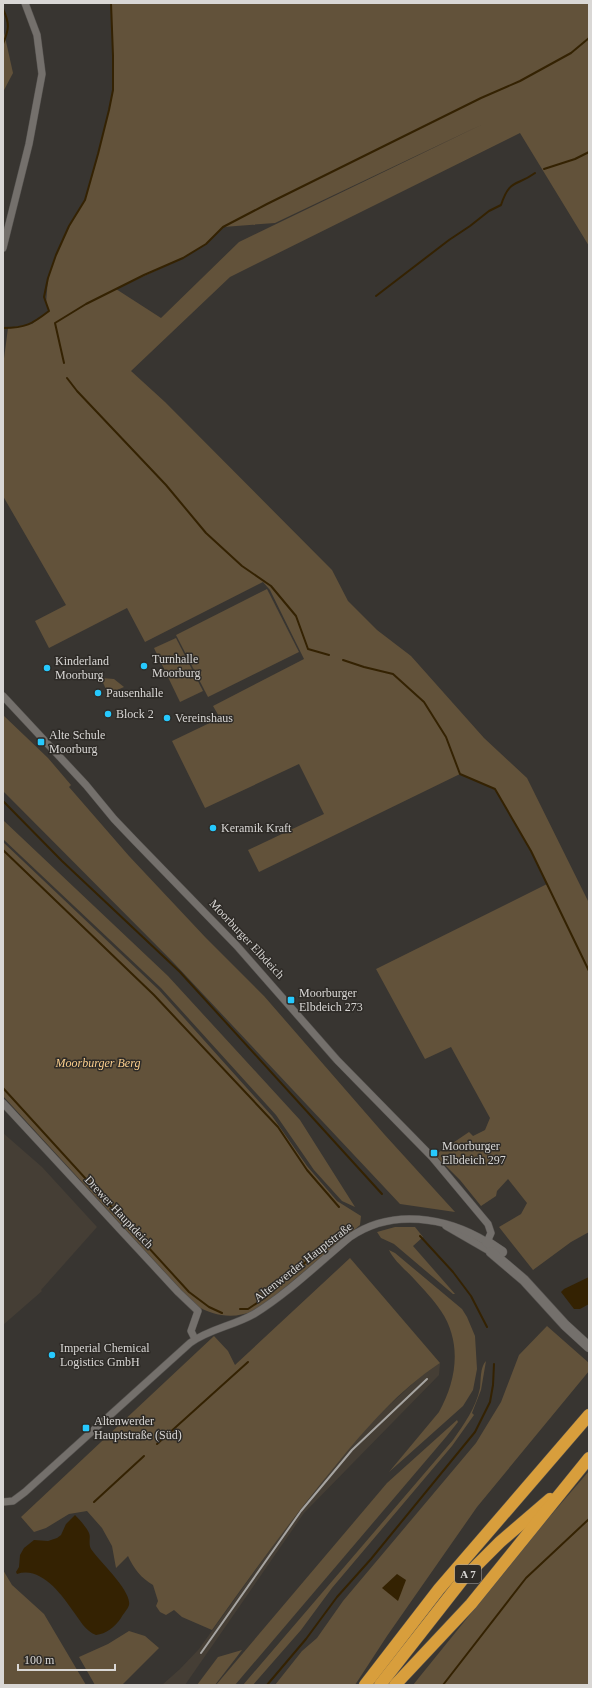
<svg xmlns="http://www.w3.org/2000/svg" width="592" height="1688" font-family="Georgia,serif">
<style>
.built{fill:#453e35}
.green{fill:#62523a;fill-rule:evenodd}
.water{fill:#342202}
.lines{fill:none;stroke-linecap:round;stroke-linejoin:round}
.stream{stroke:#342202;stroke-width:2}
.street-casing{stroke:#54514e;stroke-width:8}
.secondary-casing{stroke:#54514e;stroke-width:11}
.highway-casing{stroke:#54514e;stroke-width:13}
.street{stroke:#74706c;stroke-width:7}
.secondary{stroke:#74706c;stroke-width:10}
.highway{stroke:#d89e3c;stroke-width:12}
.rail{stroke:#a6a4a1;stroke-width:2}
.poi-dot{fill:#26c9fe;stroke:#2e2b27;stroke-width:1.5}
.labels{text-anchor:middle;stroke-width:3;stroke-linejoin:round;paint-order:stroke}
.shield{fill:#2e2b27;stroke:#a6a3a1;stroke-width:1}
.shield-label{font-size:11px;font-weight:bold;fill:#d9d7d5}
.poi-label{font-size:12px;fill:#d9d7d5;stroke:#2e2b27;text-anchor:start}
.street-label{font-size:12px;fill:#d9d7d5;stroke:#2e2b27}
.park-label{font-size:12px;font-style:italic;fill:#f9cd8c;stroke:#2e2b27}
</style>
<rect width="100%" height="100%" fill="#383531"/>
<g class="built">
<polygon points="3,1133 42,1167 97,1227 41,1290 42,1291 3,1325"/>
<polygon points="440,1363 439,1375 304,1513 185,1685 162,1685 180,1669 199,1649 300,1508 372,1421 422,1375"/>
</g>
<g class="green">
<path d="M111,3h478v243l-69,-113 -290,144 -99,94 34,31 167,168 16,31 29,29 34,26 73,82 43,40 62,125v329l-18,10 -38,28 -34,-43 22,-13 6,-11 -19,-24 -11,12 -1,5 -15,10 -21,-26 -25,-25 34,-23 4,4 12,-6 5,-12 -39,-71 -26,12 -49,-90 171,-85 -16,-33 -36,-62 -35,-15 -201,98 -11,-22 76,-36 -25,-50 -94,44 -33,-67 48,-23 -7,-12 91,-47 -34,-69 -7,-8 -118,60 -18,-34 -78,40 -14,-27 31,-16 -63,-109v-130l5,-38 24,-4 17,-13 -3,-7 2,-26 8,-23 13,-29 16,-26 13,-46 11,-44 4,-20v-34zM483,124l-244,118 -78,76 -45,-29 67,-31 23,-14 17,-17 52,-4z"/>
<polygon points="3,28 13,73 3,92"/>
<polygon points="267,589 299,652 208,697 176,635"/>
<polygon points="176,638 203,691 180,702 154,648"/>
<polygon points="101,678 114,679 124,687 108,694"/>
<polygon points="3,715 48,758 71,785 69,787 129,856 206,938 264,996 384,1134 455,1212 400,1204 172,961 3,791"/>
<polygon points="3,820 168,976 300,1120 355,1207 342,1201 314,1170 276,1115 161,988 3,839"/>
<path d="M3,842l156,148 113,126 35,50 30,35 24,15 -1,9 -101,84c-23,10 -42,9 -64,-4l-192,-209z"/>
<polygon points="395,1227 415,1227 423,1237 413,1246 455,1294 453,1294 394,1244 381,1238 377,1232"/>
<path d="M389,1250l6,3 67,56 5,8 8,19 2,33 -4,21 -10,16 -74,66 50,-60c18,-32 23,-70 2,-101 -7,-11 -17,-21 -26,-31 -8,-9 -21,-19 -26,-30z"/>
<path d="M350,1258l90,105c-41,27 -73,64 -104,102 -44,53 -84,109 -124,165l-30,-13 -8,-7 -8,5 -6,-3 -4,-6 2,-5 -5,-16c-12,-7 -19,-16 -25,-29l-12,12 -4,-22 -10,-18 -15,-17 -18,3 -23,14 -12,4 -13,-15 193,-181 14,15 7,14z"/>
<polygon points="547,1326 589,1363 589,1371 477,1507 387,1636 355,1685 275,1685 302,1651 317,1638 343,1601 476,1443 501,1402 519,1355"/>
<path d="M486,1361l-5,29 -9,23 2,2 -22,31 -120,142 -31,42 -48,55h-10l210,-245c11,-16 23,-32 27,-52 1,-8 0,-21 6,-27z"/>
<polygon points="457,1420 458,1422 446,1437 235,1685 216,1685 387,1483"/>
<polygon points="589,1471 589,1685 413,1685 539,1529"/>
<polygon points="3,1570 12,1585 44,1614 86,1685 3,1685"/>
<polygon points="129,1631 145,1636 159,1648 122,1685 95,1685 79,1657 108,1644"/>
<polygon points="242,1650 215,1685 197,1685 218,1657"/>
</g>
<g class="water">
<polygon points="589,1277 589,1304 580,1309 574,1309 561,1292 564,1289"/>
<path d="M75,1515c4,4 12,13 14,18 2,4 -1,10 2,16 8,12 41,42 38,56 -1,4 -6,9 -8,13 -6,9 -15,16 -25,17 -11,-4 -16,-15 -23,-24 -12,-17 -32,-45 -56,-37l-1,-2 3,-5 1,-12 4,-7 10,-8 14,1 9,-3 4,-3 5,-11z"/>
<polygon points="397,1574 406,1580 398,1601 382,1588"/>
</g>
<g class="lines">
<g class="stream">
<path d="M3,9c7,15 6,20 0,35"/>
<polyline points="544,169 575,159 589,152"/>
<path d="M376,296l73,-56 21,-14 19,-15 12,-6c9,-27 15,-18 34,-32"/>
<path d="M3,328c23,0 29,-4 46,-17l-5,-14 4,-19 8,-23 13,-29 16,-26 13,-46 11,-44 4,-20v-34l-2,-53"/>
<polyline points="64,363 55,323 86,304 144,275 183,258 206,244 223,227 267,204 481,98 520,81 571,53 589,38"/>
<polyline points="67,378 77,391 166,485 206,533 242,566 271,586 296,616 308,649 329,655"/>
<polyline points="343,660 364,667 393,674 424,702 446,737 460,774 495,789 531,851 589,971"/>
<polyline points="3,801 62,861 180,972 382,1194"/>
<polyline points="3,850 154,995 278,1127 307,1170 339,1207"/>
<polyline points="3,1088 189,1292 209,1307 222,1313"/>
<polyline points="420,1236 453,1272 471,1296 487,1327"/>
<polyline points="240,1309 248,1309 266,1297 339,1233"/>
<polyline points="157,1444 248,1362"/>
<polyline points="94,1502 144,1456"/>
<polyline points="267,1685 306,1639 337,1597 371,1559 475,1432 490,1402 493,1385 494,1364"/>
<polyline points="443,1685 526,1578 589,1519"/>
</g>
<defs>
<g id="street">
<polyline points="3,248 29,144 42,74 37,35 25,3"/>
<polyline points="3,696 86,785 114,819 135,841 237,946 337,1060 432,1157 488,1224 491,1233 487,1242"/>
<polyline points="3,1103 178,1292 198,1311 191,1331 195,1339"/>
<polyline points="446,1226 491,1252"/>
<path d="M3,1502l10,-1 12,-9 165,-149c19,-14 43,-17 64,-29 33,-20 66,-52 96,-77 42,-29 96,-20 137,5"/>
</g>
<g id="secondary">
<polyline points="487,1242 502,1252"/>
<polyline points="491,1252 524,1280 565,1325 589,1347"/>
</g>
<g id="highway">
<polyline points="365,1685 439,1589 589,1415"/>
<polyline points="380,1685 463,1579 500,1542 550,1499"/>
<polyline points="395,1685 471,1604 589,1458"/>
</g>
</defs>
<use href="#street" class="street-casing"/>
<use href="#secondary" class="secondary-casing"/>
<use href="#highway" class="highway-casing"/>
<use href="#street" class="street"/>
<use href="#secondary" class="secondary"/>
<use href="#highway" class="highway"/>
<polyline class="rail" points="201,1653 301,1511 352,1450 427,1379"/>
</g>
<g class="poi-dot">
<circle cx="144" cy="666" r="4"/>
<circle cx="47" cy="668" r="4"/>
<circle cx="98" cy="693" r="4"/>
<circle cx="108" cy="714" r="4"/>
<circle cx="167" cy="718" r="4"/>
<rect x="37" y="738" width="8" height="8" rx="2"/>
<circle cx="213" cy="828" r="4"/>
<rect x="287" y="996" width="8" height="8" rx="2"/>
<rect x="430" y="1149" width="8" height="8" rx="2"/>
<circle cx="52" cy="1355" r="4"/>
<rect x="82" y="1424" width="8" height="8" rx="2"/>
</g>
<g class="labels">
<rect class="shield" x="455" y="1565" width="26" height="18" rx="3"/>
<g class="shield-label">
<text x="468" y="1578">A 7</text>
</g>
<g class="poi-label">
<text x="152" y="663">Turnhalle<tspan x="152" dy="14">Moorburg</tspan></text>
<text x="55" y="665">Kinderland<tspan x="55" dy="14">Moorburg</tspan></text>
<text x="106" y="697">Pausenhalle</text>
<text x="116" y="718">Block 2</text>
<text x="175" y="722">Vereinshaus</text>
<text x="49" y="739">Alte Schule<tspan x="49" dy="14">Moorburg</tspan></text>
<text x="221" y="832">Keramik Kraft</text>
<text x="299" y="997">Moorburger<tspan x="299" dy="14">Elbdeich 273</tspan></text>
<text x="442" y="1150">Moorburger<tspan x="442" dy="14">Elbdeich 297</tspan></text>
<text x="60" y="1352">Imperial Chemical<tspan x="60" dy="14">Logistics GmbH</tspan></text>
<text x="94" y="1425">Altenwerder<tspan x="94" dy="14">Hauptstraße (Süd)</tspan></text>
</g>
<g class="street-label">
<text transform="translate(247 939) rotate(47)" y="4">Moorburger Elbdeich</text>
<text transform="translate(119 1212) rotate(47)" y="4">Drewer Hauptdeich</text>
<text transform="translate(303 1262) rotate(-38)" y="4">Altenwerder Hauptstraße</text>
</g>
<g class="park-label">
<text x="98" y="1067">Moorburger Berg</text>
</g>
</g>
<rect width="592" height="1688" fill="none" stroke="#d9d7d5" stroke-width="8"/>
<path d="M18 1664v6h97v-6" fill="none" stroke="#d9d7d5" stroke-width="2"/>
<text x="24" y="1664" font-size="12" fill="#d9d7d5" stroke="#2e2b27" stroke-width="3" paint-order="stroke">100 m</text>
</svg>
